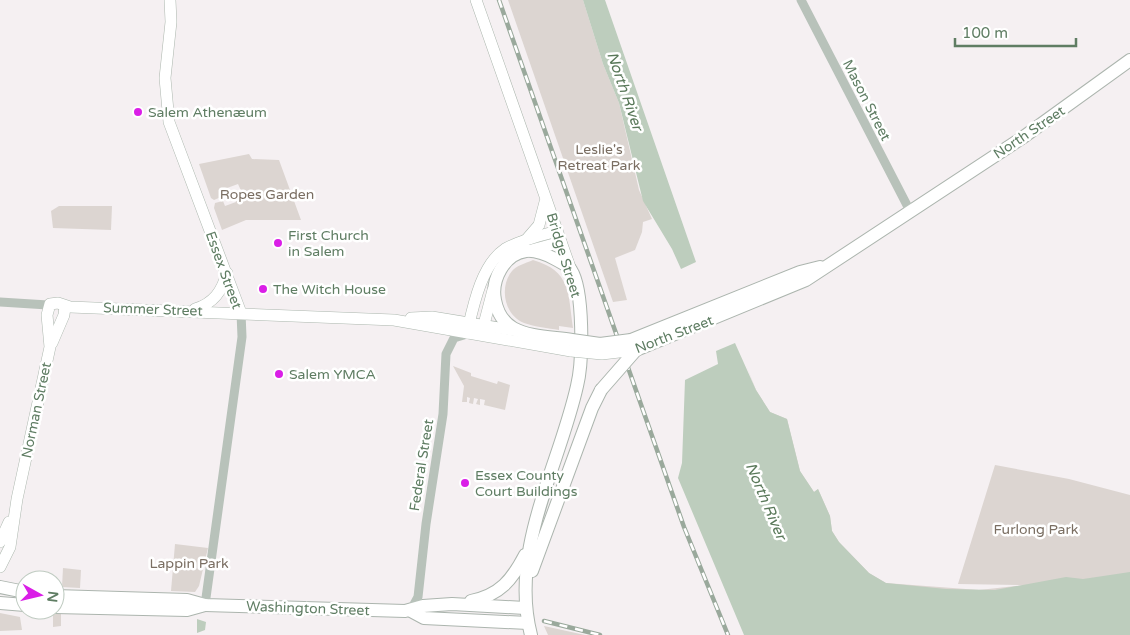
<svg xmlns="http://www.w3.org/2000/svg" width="1130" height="635" font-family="'Varela Round',sans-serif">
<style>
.green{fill:#dcd5d1}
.water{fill:#bdcdbd}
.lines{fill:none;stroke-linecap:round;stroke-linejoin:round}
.major-casing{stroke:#acb7ae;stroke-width:12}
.highway-casing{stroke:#acb5ae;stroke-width:14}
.minor{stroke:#b8c2ba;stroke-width:9}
.major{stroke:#fff;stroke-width:11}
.highway{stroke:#fff;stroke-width:12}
.rail-casing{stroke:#9aa99c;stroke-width:4.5}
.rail{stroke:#fff;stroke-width:2.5;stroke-dasharray:8;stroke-linecap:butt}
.major-bridge-casing{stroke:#acb7ae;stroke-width:12;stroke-linecap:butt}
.highway-bridge-casing{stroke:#acb5ae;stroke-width:14;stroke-linecap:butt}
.major-bridge{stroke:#fff;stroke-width:11}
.highway-bridge{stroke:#fff;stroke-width:12}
.poi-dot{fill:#da1ee7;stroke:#fff;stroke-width:2}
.labels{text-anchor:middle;stroke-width:5;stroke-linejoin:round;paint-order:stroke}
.street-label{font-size:14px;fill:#5f7d63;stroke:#fff}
.poi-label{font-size:14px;fill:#5f7d63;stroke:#fff;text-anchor:start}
.park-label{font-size:14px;fill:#7a6e62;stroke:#fff}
.water-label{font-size:15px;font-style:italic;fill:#5a795a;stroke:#fff}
</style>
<rect width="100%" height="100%" fill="#f5f0f2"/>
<g class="green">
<polygon points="508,0 583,0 603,64 619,103 639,190 652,219 643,222 642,232 635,250 615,258 627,300 613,302"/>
<polygon points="249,154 252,159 279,160 301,220 246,220 222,230 214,208 215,203 223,201 225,206 236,202 235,199 243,195 238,184 219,191 221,197 214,200 211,198 199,164"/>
<polygon points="59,206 112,206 111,230 53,228 51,211"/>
<path d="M533,260c38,11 35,33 40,68l-14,-2v4c-11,-2 -24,-3 -35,-7 -20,-8 -25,-36 -12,-52 4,-5 14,-8 21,-11z"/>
<polygon points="746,365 756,390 770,412 787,419 800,471 814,492 818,489 830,516 832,531 839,542 869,573 886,583 979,590 1024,585 958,584 995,465 1069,479 1130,495 1130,635 844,621"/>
<polygon points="453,366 471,373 471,376 497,384 498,381 510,385 505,410 484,405 485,400 480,399 480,405 476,404 478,399 474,398 473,404 469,403 470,398 467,397 467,402 462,402 464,386"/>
<polygon points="175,544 208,548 199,586 195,592 171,591"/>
<polygon points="63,568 81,570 80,588 62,587"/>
<polygon points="53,612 61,613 61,626 53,627"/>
<polygon points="0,613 20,617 22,630 0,631"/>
<polygon points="544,626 585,635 548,635"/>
</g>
<g class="water">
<polygon points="583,0 605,0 696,262 681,269 672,249 643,201 619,103 603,64"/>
<polygon points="735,343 756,390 770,412 787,419 800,471 814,492 818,489 830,516 832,531 839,542 869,573 886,583 946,589 995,590 1066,577 1083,579 1130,572 1130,635 744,635 678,478 682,463 685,380 718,364 716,351"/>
<polygon points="197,619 206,622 205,630 197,633"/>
</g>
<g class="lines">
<defs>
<g id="major">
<polyline points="170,0 171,22 165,78 169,122 241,313"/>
<polyline points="476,0 571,270"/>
<polyline points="526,240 539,225 545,202"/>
<polyline points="528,251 561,242"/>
<path d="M195,309c19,-6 27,-18 32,-36"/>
<polyline points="411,318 432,317 518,331"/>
<polyline points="482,332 493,290"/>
<path d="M467,333c6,-26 14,-68 38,-84 15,-9 35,-13 52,-18"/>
<polyline points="52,343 64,315 65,306"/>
<polyline points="0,542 9,522"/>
<polyline points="0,567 10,547 17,499 50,347 47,315 50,304 58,303 70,307 394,320 571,351"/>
</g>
<g id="highway">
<polyline points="631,340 800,272 820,267"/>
<polyline points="636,350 806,280 1022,138 1130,60"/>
<polyline points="532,571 592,408 601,390"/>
<polyline points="0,587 25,592"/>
<polyline points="55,596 187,600 205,605 405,611 423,606 452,604 525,608"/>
<path d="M471,601c29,-6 41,-21 54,-46"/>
<polyline points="0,603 25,605"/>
<polyline points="55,607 187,610 205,605"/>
<polyline points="411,611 424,618 528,623"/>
<path d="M531,635c-22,-85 28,-168 46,-249 6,-24 7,-96 -6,-116 -3,-5 -11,-8 -16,-11 -7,-4 -20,-9 -29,-8 -22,3 -35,29 -31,49 2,11 8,22 18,28 16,9 40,9 59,12"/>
</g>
</defs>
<use href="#major" class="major-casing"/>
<use href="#highway" class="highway-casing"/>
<g class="minor">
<polyline points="801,0 910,211"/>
<polyline points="0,302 48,305"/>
<polyline points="205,605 242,337 241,313"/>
<polyline points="411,610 418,597 426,524 443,414 446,354 454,338 467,334"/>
</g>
<use href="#major" class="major"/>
<use href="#highway" class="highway"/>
<defs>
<g id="rail">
<polyline points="499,0 684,527 728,635"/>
<polyline points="544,621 600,635"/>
</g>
</defs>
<use href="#rail" class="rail-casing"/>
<use href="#rail" class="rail"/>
<defs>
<polyline id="major-bridge" points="571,351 602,354 636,350"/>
<g id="highway-bridge">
<polyline points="572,340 600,344 631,340"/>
<polyline points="601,390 636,350"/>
</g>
</defs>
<use href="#major-bridge" class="major-bridge-casing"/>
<use href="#highway-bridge" class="highway-bridge-casing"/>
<use href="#major-bridge" class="major-bridge"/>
<use href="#highway-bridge" class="highway-bridge"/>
</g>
<g class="poi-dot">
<circle cx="138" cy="112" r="5"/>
<circle cx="278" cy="243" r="5"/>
<circle cx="263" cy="289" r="5"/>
<circle cx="279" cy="374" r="5"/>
<circle cx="465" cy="483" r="5"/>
</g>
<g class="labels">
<g class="street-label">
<text transform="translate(867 100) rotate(63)" y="5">Mason Street</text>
<text transform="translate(1029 132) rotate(-34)" y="5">North Street</text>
<text transform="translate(564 255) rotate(73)" y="5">Bridge Street</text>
<text transform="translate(224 270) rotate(70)" y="5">Essex Street</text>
<text transform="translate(153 309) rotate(2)" y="5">Summer Street</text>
<text transform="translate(674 334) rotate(-21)" y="5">North Street</text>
<text transform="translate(36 410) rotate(-78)" y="5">Norman Street</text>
<text transform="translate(421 465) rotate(-81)" y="5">Federal Street</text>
<text transform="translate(308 608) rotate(2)" y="5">Washington Street</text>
</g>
<g class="poi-label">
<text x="148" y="117">Salem Athenæum</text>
<text x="288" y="240">First Church<tspan x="288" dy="16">in Salem</tspan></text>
<text x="273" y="294">The Witch House</text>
<text x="289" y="379">Salem YMCA</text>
<text x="475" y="480">Essex County<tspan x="475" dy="16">Court Buildings</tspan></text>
</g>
<g class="park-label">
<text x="599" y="154">Leslie's<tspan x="599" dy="16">Retreat Park</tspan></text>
<text x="267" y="199">Ropes Garden</text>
<text x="1036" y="534">Furlong Park</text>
<text x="189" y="568">Lappin Park</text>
</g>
<g class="water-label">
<text transform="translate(625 91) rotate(71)" y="5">North River</text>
<text transform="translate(766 501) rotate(67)" y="5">North River</text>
</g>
</g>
<g transform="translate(40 595) rotate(98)"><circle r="24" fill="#ffffff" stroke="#bfcbc1"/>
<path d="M0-4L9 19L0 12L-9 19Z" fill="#da1ee7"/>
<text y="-8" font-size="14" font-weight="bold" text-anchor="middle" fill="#5f7d63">N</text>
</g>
<path d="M955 38v8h121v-8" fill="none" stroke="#5f7d63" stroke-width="2.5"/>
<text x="962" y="38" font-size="15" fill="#5f7d63" stroke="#ffffff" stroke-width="4" paint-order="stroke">100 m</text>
</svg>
